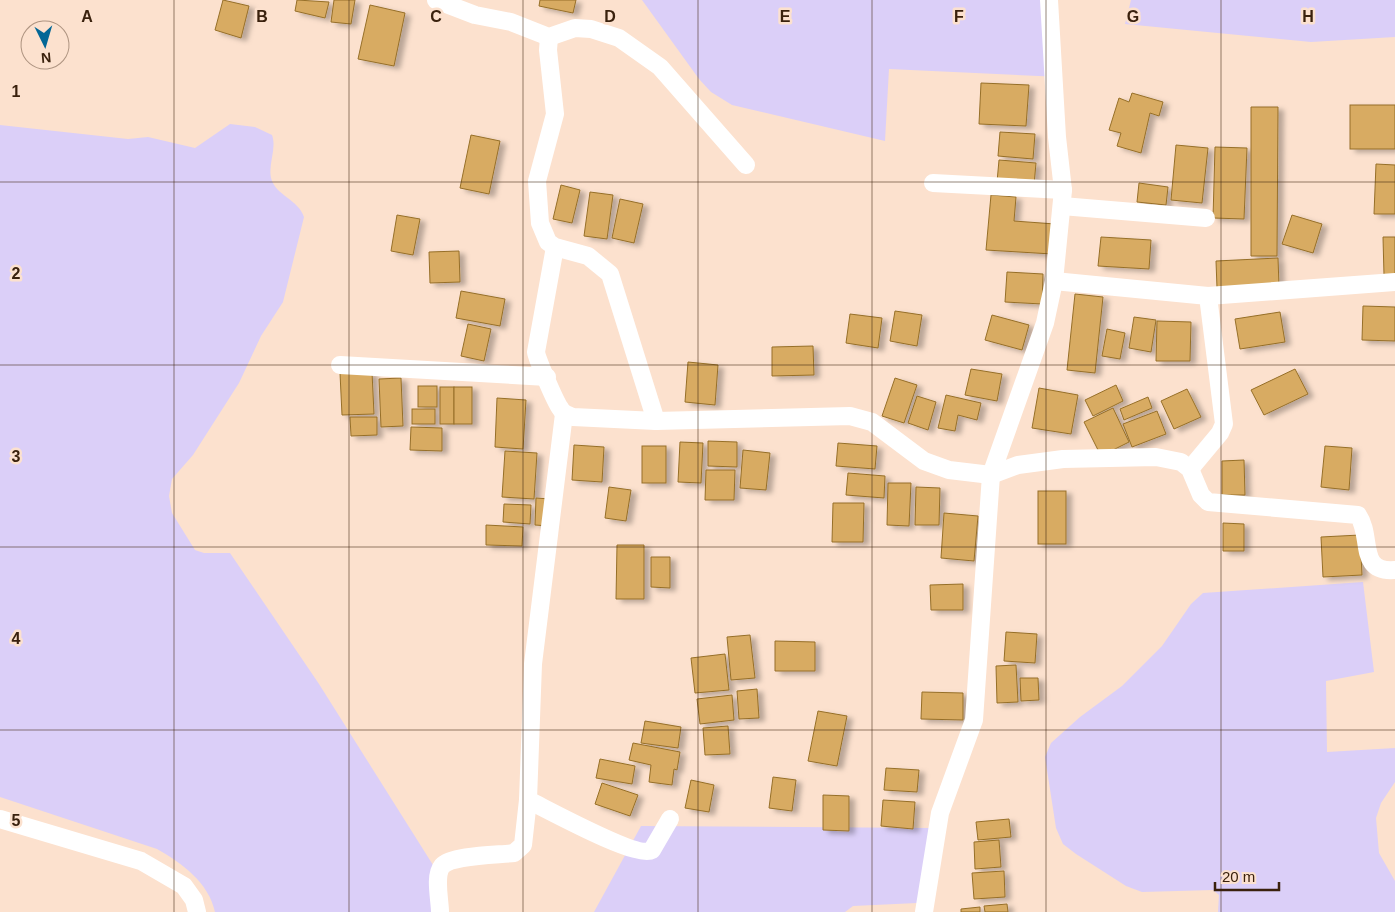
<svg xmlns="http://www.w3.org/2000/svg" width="1395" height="912" font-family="Helvetica,sans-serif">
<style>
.green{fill:#dbcff8}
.building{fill:#d8ab62;stroke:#966f28;filter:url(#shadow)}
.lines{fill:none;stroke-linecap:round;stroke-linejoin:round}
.street{stroke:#fff;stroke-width:18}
.grid{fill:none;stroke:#3a210d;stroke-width:1;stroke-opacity:0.55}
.grid-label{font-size:16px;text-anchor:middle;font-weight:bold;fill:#3a210d;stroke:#fce1ce;stroke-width:5;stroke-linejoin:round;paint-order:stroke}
</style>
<defs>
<filter id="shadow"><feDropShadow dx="5.5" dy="3" stdDeviation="2.5" flood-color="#0004"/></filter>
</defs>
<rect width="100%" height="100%" fill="#fce1ce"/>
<g class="green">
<polygon points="642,0 1057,0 1061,77 889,69 885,141 732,105 711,92 699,79"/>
<polygon points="1131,0 1395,0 1395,37 1311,42 1125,24"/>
<path d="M230,124l25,3 17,8c5,14 -4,28 -1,43 4,17 28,22 33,39l-21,85 -22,34 -22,47 -46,72 -21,24 -3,17 3,17 23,37 9,3h26l89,131 114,181 12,47h-230c-6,-29 -33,-49 -58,-63l-157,-52v-672l128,14 20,-2 47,11z"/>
<polygon points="1363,582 1374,672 1326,681 1327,752 1395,748 1395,782 1381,803 1376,818 1379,853 1395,881 1395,912 1218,912 1219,895 1213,890 1142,892 1126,886 1076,854 1063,844 1056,828 1045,757 1051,743 1080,717 1122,686 1162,646 1191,604 1203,593"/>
<polygon points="641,826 931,828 917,903 853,906 845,912 594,912"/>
</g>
<g class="building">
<polygon points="223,0 249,6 241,38 215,30"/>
<polygon points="297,0 329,2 325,18 295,11"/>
<polygon points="334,0 355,0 351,24 331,22"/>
<polygon points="540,0 576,0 573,13 539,6"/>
<polygon points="370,5 405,13 394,66 358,59"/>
<polygon points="981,83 1029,85 1026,126 979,124"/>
<polygon points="1132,93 1163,102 1159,116 1150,113 1141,153 1117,146 1121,133 1109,130 1119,98 1129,102"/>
<rect x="1350" y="105" width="45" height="44"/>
<polygon points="1251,107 1278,107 1277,256 1251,256"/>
<polygon points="1000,132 1035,134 1033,159 998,156"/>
<polygon points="471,135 500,141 489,194 460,188"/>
<polygon points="1176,145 1208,148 1202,203 1171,200"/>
<polygon points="1215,147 1247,148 1244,219 1213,218"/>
<polygon points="999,160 1036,163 1034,185 997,182"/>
<polygon points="1376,164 1395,165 1395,214 1374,214"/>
<polygon points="1139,183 1168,187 1166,205 1137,202"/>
<polygon points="561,185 580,190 572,223 553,219"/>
<polygon points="590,192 613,195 607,239 584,236"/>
<polygon points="991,195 1016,197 1014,221 1055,224 1052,254 986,250"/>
<polygon points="620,199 643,204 634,243 612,238"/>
<polygon points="397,215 420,219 413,255 391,251"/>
<polygon points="1292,215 1322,224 1313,253 1282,244"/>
<polygon points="1101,237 1151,240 1149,269 1098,266"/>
<polygon points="1383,237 1395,237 1395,275 1384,275"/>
<polygon points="459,251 460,282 430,283 429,252"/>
<polygon points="1278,258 1279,286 1217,288 1216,261"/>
<polygon points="1007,272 1043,274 1042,304 1005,302"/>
<polygon points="461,291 505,299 500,326 456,318"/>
<polygon points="1075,294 1103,297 1095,373 1067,370"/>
<polygon points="1363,306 1395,307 1395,341 1362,340"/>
<polygon points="895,311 922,315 917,346 890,341"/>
<polygon points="1280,312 1285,342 1240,349 1235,319"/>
<polygon points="850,314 882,318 878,348 846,343"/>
<polygon points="992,315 1029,325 1022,350 985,340"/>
<polygon points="1134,317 1156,320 1151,352 1129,348"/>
<polygon points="1157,321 1191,322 1190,361 1156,361"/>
<polygon points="468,324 491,329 484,361 461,356"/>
<polygon points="1107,329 1125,333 1120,359 1102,356"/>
<polygon points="813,346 814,375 772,376 772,347"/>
<polygon points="688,362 718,365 715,405 685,402"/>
<polygon points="971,369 1002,374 997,401 965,395"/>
<polygon points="1295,369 1308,394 1264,415 1251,390"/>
<polygon points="372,372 374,414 342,415 340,373"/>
<polygon points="401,378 403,426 381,427 379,379"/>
<polygon points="895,378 917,385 904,423 882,416"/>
<polygon points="1116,385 1123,401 1093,416 1085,400"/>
<rect x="418" y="386" width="19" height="21"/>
<rect x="440" y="387" width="14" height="37"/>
<rect x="454" y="387" width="18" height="37"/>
<polygon points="1039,388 1078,395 1071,434 1032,428"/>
<polygon points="1187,389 1201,417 1174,429 1161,401"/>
<polygon points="946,395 981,403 977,420 958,415 955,431 938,428"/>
<polygon points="917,396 936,402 928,430 908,423"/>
<polygon points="1148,397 1152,408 1124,420 1120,409"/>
<polygon points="497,398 526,400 523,449 495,447"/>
<polygon points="1113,408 1129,442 1101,456 1084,422"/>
<rect x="412" y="409" width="23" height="15"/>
<polygon points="1157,411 1166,434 1132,447 1123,424"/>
<polygon points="350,417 377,417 377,435 351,436"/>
<polygon points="411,427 442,428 442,451 410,450"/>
<polygon points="708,441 737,442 737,467 708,466"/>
<polygon points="680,442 703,443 701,483 678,482"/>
<polygon points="838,443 877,446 875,469 836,466"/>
<polygon points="574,445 604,447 602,482 572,480"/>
<rect x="642" y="446" width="24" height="37"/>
<polygon points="1325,446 1352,448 1349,490 1321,487"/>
<polygon points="743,450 770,453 766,490 740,488"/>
<polygon points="505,451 537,453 534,499 502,497"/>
<polygon points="1244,460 1245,495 1222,495 1222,461"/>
<polygon points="706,470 735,470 734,500 705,500"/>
<polygon points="848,473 885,476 884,498 846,495"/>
<polygon points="888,483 911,483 909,526 887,525"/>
<polygon points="609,487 631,490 626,521 605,518"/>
<polygon points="916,487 940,488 939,525 915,525"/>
<rect x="1038" y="491" width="28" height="53"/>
<polygon points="536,498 550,499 549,526 535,525"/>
<polygon points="833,503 864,503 863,542 832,542"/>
<polygon points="504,504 531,505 530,524 503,522"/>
<polygon points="944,513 978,516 974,561 941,558"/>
<polygon points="1223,523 1244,524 1244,551 1223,551"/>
<polygon points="486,525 523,527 522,546 486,545"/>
<polygon points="1360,535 1362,575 1323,577 1321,537"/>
<polygon points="617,545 644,545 644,599 616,599"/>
<polygon points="651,557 670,557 670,588 651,587"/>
<polygon points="963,584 963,610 931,610 930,585"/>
<polygon points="1006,632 1037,634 1035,663 1004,661"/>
<polygon points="750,635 755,678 731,680 727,637"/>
<polygon points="775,641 815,642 815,671 775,671"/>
<polygon points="725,654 729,690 695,693 691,658"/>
<polygon points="1016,665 1018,702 997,703 996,666"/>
<polygon points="1020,678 1038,678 1039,700 1021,701"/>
<polygon points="757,689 759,718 739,719 737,691"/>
<polygon points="922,692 963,693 963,720 921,719"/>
<polygon points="732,695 734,720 700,724 697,699"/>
<polygon points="818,711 847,716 837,766 808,761"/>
<polygon points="645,721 681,727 678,748 641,743"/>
<polygon points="728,726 730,754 705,755 703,728"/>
<polygon points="633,743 680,752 677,770 674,769 672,785 649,782 651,765 629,760"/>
<polygon points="600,759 635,766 632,784 596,778"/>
<polygon points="886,768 919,770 917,792 884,790"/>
<polygon points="773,777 796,780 792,811 769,808"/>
<polygon points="691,780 714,785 709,812 685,808"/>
<polygon points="602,783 638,795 630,816 595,804"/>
<polygon points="823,795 849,796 849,831 823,830"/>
<polygon points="883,800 915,802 913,829 881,826"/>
<polygon points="1009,819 1011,837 978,840 976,822"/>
<polygon points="999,840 1001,867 975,869 974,842"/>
<polygon points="1004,871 1005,897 974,899 972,873"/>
<polygon points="1007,904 1008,912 985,912 984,906"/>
<polygon points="980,907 980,912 961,912 961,909"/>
</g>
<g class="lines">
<g class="street">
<polyline points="436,0 475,15 511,22 549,37 575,28 591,29 619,38 660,67 746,165"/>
<polyline points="549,37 548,50 555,114 537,181 540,223 548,242 555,247 588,256 610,274 656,421"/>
<polyline points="933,183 1063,190"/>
<polyline points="1062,206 1206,218"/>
<path d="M555,247l-19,105c1,7 19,49 24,56 3,6 8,7 13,9l83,4 194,-5 22,6 52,39 25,9 42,5 27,-10 45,-6 93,-2 25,5 9,7 11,26 7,7 150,13c15,22 -1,58 37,55"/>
<polyline points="1054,281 1208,296 1395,282"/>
<polyline points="340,365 547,377"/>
<polyline points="1190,469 1220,433 1224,424 1208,296"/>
<path d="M528,800c19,9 109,59 124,50l18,-31"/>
<polyline points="0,819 141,861 184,886 194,900 197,912"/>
<path d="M440,912c0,-12 -6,-36 2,-46 10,-11 57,-11 72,-13l9,-8 5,-45 5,-136 31,-250"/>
<polyline points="924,912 940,813 974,720 991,475 1045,323 1054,281 1063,190 1057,137 1049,0"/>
</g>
</g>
<path class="grid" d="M174,0v912M349,0v912M523,0v912M698,0v912M872,0v912M1046,0v912M1221,0v912M0,182h1395M0,365h1395M0,547h1395M0,730h1395"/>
<g class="grid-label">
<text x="87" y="22">A</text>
<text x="262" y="22">B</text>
<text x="436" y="22">C</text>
<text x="610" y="22">D</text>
<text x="785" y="22">E</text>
<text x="959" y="22">F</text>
<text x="1133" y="22">G</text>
<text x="1308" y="22">H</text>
<text x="16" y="97">1</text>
<text x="16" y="279">2</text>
<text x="16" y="462">3</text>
<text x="16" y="644">4</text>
<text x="16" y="826">5</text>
</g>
<g transform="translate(45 45) rotate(175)"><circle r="24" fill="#fce1ce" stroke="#ae9481"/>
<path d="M0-4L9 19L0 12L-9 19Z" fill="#036796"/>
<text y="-8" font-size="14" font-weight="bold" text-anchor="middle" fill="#3a210d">N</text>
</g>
<path d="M1215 882v8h64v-8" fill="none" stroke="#3a210d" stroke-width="2.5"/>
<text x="1222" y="882" font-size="15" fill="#3a210d" stroke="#fce1ce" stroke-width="4" paint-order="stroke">20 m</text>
</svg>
